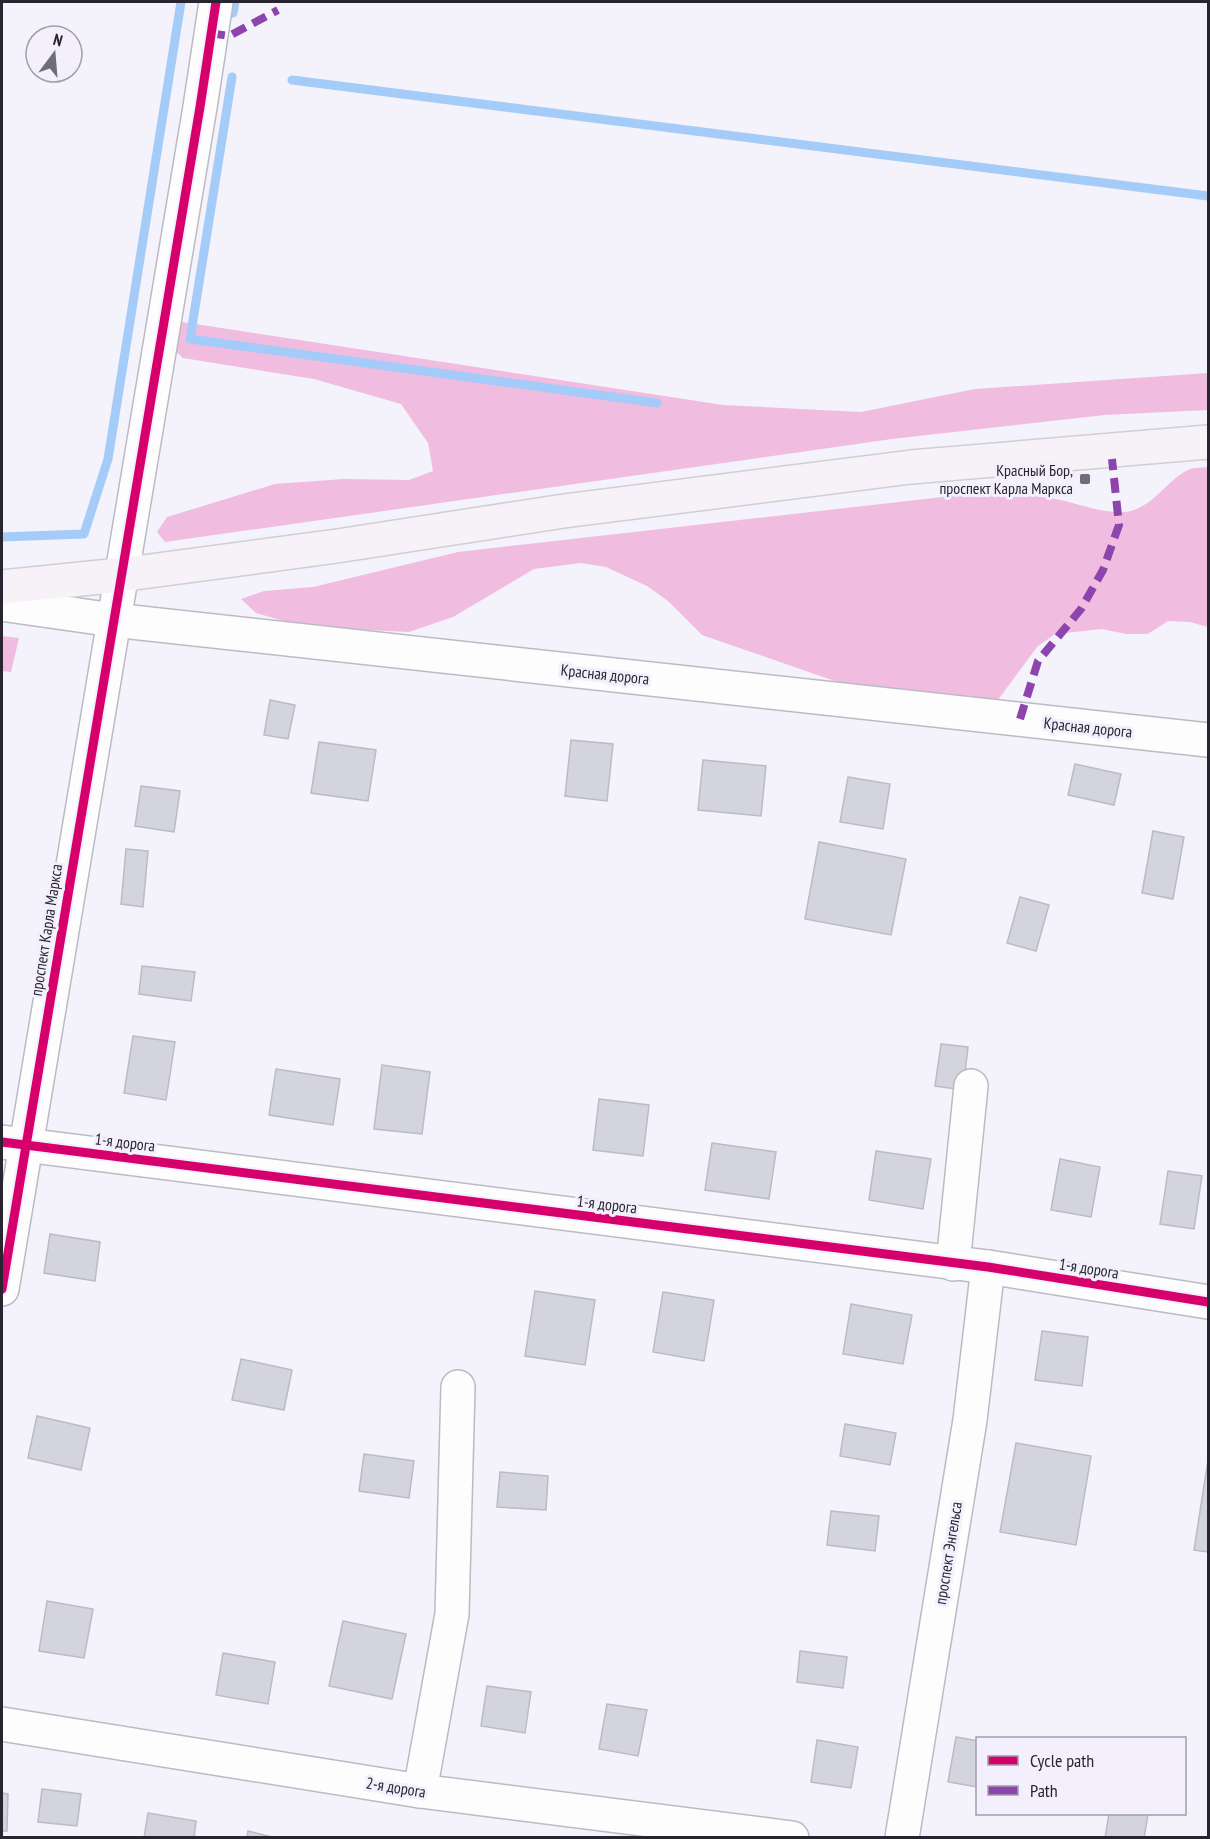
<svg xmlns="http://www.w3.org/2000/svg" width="1210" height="1839" font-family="'PT Sans Narrow',sans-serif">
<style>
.forest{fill:#f0bde0}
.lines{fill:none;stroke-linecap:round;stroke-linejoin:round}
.stream{stroke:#a5ccf8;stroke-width:9}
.building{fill:#d3d4dd;stroke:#babbc5;stroke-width:1.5}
.minor-casing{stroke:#bcbac4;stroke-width:36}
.major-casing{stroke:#d0cfd4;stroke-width:36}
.minor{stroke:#fdfdfe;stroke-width:33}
.major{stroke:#f6f2f7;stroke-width:33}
.quiet{stroke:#8e44ad;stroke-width:8;stroke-dasharray:15 8;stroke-linecap:butt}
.cycleway-casing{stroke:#f3effd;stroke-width:13}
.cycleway{stroke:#d6006c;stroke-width:9}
.poi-dot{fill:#6f6d77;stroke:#f3effd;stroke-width:2}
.labels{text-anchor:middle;stroke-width:6;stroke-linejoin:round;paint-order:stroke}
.poi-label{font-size:16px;fill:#282531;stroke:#f3effd;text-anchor:end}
.street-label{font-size:16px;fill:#282531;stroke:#f3effd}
</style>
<rect width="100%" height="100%" fill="#f4f2fa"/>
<g class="forest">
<polygon points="169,320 723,405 861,412 975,389 1208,373 1208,410 1105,415 892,439 165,542 157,532 167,517 275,484 344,479 409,480 433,471 428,443 401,404 314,379 183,358 167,343"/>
<path d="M1208,467v160l-18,-5 -22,-1 -20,13h-22l-24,-5 -47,5 -18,13 -42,57 -143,-17 -150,-52 -34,-34 -21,-15 -41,-19 -25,-4 -47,6 -81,48 -44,15 -104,-5 -49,-14 -15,-14 23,-8 49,-4 145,-35 529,-60c25,1 50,3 74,8 20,5 54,17 73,10 23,-8 34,-31 56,-41 5,-2 13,-1 18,-2z"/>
<polygon points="2,636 19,638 11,672 2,671"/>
</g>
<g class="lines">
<g class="stream">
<polyline points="233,13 235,2"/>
<polyline points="232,77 190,339 657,403"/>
<polyline points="292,80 1208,196"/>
<polyline points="2,537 84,534 108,459 181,2"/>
</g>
</g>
<g class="building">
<polygon points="270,700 295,705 288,739 264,735"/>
<polygon points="571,740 613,744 607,801 565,796"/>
<polygon points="319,742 376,750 368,801 311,793"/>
<polygon points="703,760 766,766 761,816 698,810"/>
<polygon points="1075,764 1121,774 1114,805 1068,795"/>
<polygon points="848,777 890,784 883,829 840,822"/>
<polygon points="141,786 180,791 174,832 135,826"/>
<polygon points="1153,831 1184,837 1173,899 1142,893"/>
<polygon points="819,842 906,859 891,935 805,919"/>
<polygon points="126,849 148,851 143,907 121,904"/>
<polygon points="1020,897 1049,905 1036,951 1007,943"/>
<polygon points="142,966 195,972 191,1001 139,994"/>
<polygon points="133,1036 175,1042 166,1100 124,1093"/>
<polygon points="941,1044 968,1047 963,1090 935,1086"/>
<polygon points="382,1065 430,1072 422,1134 374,1129"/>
<polygon points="276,1069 340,1079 333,1125 269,1115"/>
<polygon points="599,1099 649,1105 643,1156 593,1150"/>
<polygon points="712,1143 776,1152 769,1199 705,1190"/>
<polygon points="876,1151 931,1159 923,1209 869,1200"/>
<polygon points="1060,1159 1100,1167 1091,1217 1051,1210"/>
<polygon points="1168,1171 1202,1176 1194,1229 1160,1224"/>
<polygon points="50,1234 100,1242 95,1281 44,1273"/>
<polygon points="535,1291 595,1300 585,1365 525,1356"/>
<polygon points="663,1292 714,1300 704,1361 653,1352"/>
<polygon points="851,1304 912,1315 903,1364 843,1354"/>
<polygon points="1042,1331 1088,1337 1082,1386 1035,1380"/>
<polygon points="241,1359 292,1370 284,1410 232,1400"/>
<polygon points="37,1416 90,1428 81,1470 28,1458"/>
<polygon points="845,1424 896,1433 890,1465 840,1456"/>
<polygon points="1016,1443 1091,1456 1076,1545 1000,1532"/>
<polygon points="364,1454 414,1461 409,1498 359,1491"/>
<polygon points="1208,1460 1208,1552 1194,1550"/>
<polygon points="500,1472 548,1476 546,1510 497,1507"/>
<polygon points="831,1511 879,1516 875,1551 827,1545"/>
<polygon points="47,1601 93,1609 84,1658 39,1651"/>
<polygon points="343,1621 406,1634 392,1699 329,1686"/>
<polygon points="800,1651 847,1657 843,1688 797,1682"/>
<polygon points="223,1653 275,1662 268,1704 216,1695"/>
<polygon points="487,1686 531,1692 525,1733 481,1726"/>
<polygon points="607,1704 647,1710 638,1756 599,1749"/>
<polygon points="956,1737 978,1741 978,1787 948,1782"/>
<polygon points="817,1740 858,1747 851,1788 811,1782"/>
<polygon points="42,1789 81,1794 77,1826 38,1822"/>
<polygon points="2,1793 8,1794 7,1831 2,1831"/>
<polygon points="148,1813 196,1821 194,1838 144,1838"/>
<polygon points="1109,1814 1148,1814 1144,1838 1105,1838"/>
<polygon points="248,1831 276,1838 247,1838"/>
</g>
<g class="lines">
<defs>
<g id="minor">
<polyline points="2,604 113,620 1208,740"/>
<polyline points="2,1142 988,1267 1208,1302"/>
<polyline points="953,1264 971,1086"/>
<polyline points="2,1289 200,107 216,2"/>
<polyline points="2,1724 420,1791 792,1838"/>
<polyline points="420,1791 452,1614 458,1387"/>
<polyline points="902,1838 970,1420 988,1267"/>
</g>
<polyline id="major" points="2,587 120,575 337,546 564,511 911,467 1208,442"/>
</defs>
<use href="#minor" class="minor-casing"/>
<use href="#major" class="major-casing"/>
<use href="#minor" class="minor"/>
<use href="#major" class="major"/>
<g class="quiet">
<polyline points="210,33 229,36 278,10"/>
<polyline points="1020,719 1038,661 1081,609 1103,570 1119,525 1112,459"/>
</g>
<defs>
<g id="cycleway">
<polyline points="2,1142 988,1267 1208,1302"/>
<polyline points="2,1289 200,107 216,2"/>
</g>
</defs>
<use href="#cycleway" class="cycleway-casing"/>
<use href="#cycleway" class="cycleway"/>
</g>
<rect class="poi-dot" x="1079" y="473" width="12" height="12" rx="3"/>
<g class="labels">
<g class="poi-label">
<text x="1073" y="476">Красный Бор,<tspan x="1073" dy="18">проспект Карла Маркса</tspan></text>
</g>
<g class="street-label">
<text transform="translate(605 674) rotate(6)" y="6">Красная дорога</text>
<text transform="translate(1088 727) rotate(6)" y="6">Красная дорога</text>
<text transform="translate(46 930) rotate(-81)" y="6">проспект Карла Маркса</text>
<text transform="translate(125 1142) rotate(7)" y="6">1-я дорога</text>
<text transform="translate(607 1204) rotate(7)" y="6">1-я дорога</text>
<text transform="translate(1089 1268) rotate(9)" y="6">1-я дорога</text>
<text transform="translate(948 1553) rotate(-81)" y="6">проспект Энгельса</text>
<text transform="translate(396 1787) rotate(9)" y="6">2-я дорога</text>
</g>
</g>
<rect width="1210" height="1839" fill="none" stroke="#282531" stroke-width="6"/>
<rect x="976" y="1737" width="210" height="78" fill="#f3effd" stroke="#a29eab" stroke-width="1.5"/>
<rect x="988" y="1756" width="30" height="9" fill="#d6006c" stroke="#a29eab" stroke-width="1.5"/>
<text x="1030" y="1767" font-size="18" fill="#282531">Cycle path</text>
<rect x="988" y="1786" width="30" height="9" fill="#8e44ad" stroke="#a29eab" stroke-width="1.5"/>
<text x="1030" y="1797" font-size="18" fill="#282531">Path</text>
<g transform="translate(54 54) rotate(16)"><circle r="28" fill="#f3effd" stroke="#a29eab" stroke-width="1.5"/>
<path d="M0-4.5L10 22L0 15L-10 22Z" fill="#6f6d77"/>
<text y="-9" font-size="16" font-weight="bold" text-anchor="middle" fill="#282531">N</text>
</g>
</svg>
